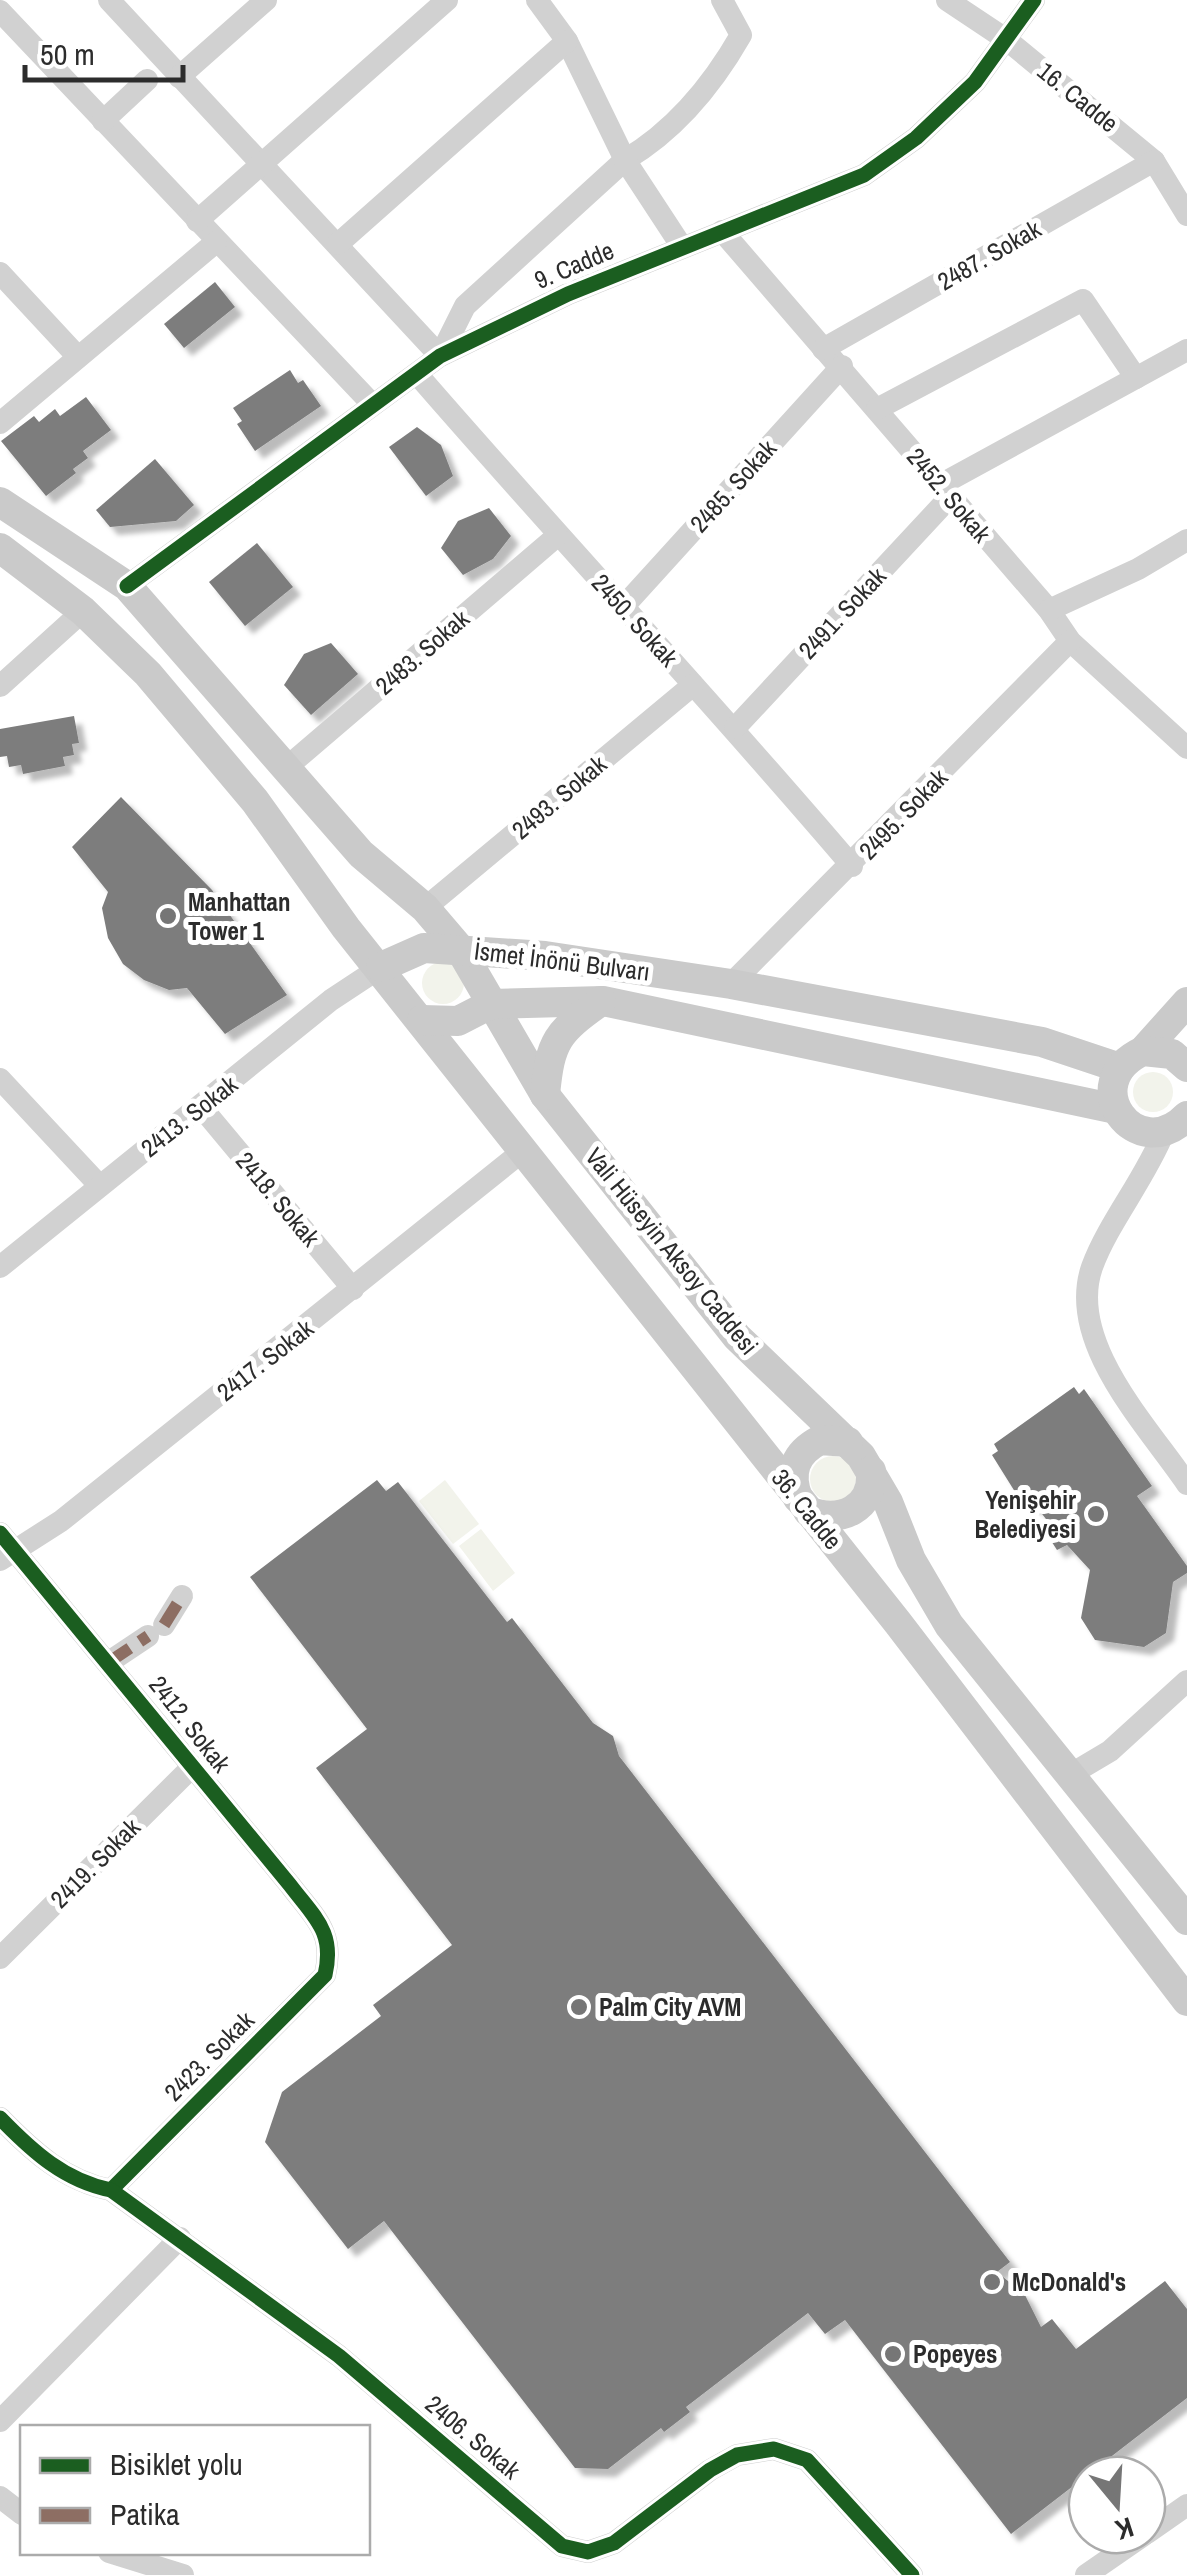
<svg xmlns="http://www.w3.org/2000/svg" width="1187" height="2575" font-family="'Archivo Narrow',sans-serif">
<style>
.green{fill:#f2f3eb}
.building{fill:#7d7d7d;filter:url(#shadow)}
.lines{fill:none;stroke-linecap:round;stroke-linejoin:round}
.street{stroke:#d1d1d1;stroke-width:22}
.secondary{stroke:#cacaca;stroke-width:30}
.quiet{stroke:#8d6e63;stroke-width:12;stroke-dasharray:25 12;stroke-linecap:butt}
.cycleway-casing{stroke:#fff;stroke-width:21}
.cycleway{stroke:#1b5e20;stroke-width:15}
.poi-dot{fill:#767676;stroke:#fff;stroke-width:4}
.labels{text-anchor:middle;stroke-width:10;stroke-linejoin:round;paint-order:stroke}
.street-label{font-size:25px;fill:#2c2c2c;stroke:#fff}
.poi-label{font-size:25px;font-weight:bold;fill:#2c2c2c;stroke:#fff;text-anchor:start}
</style>
<defs>
<filter id="shadow"><feDropShadow dx="8" dy="8" stdDeviation="2.5" flood-color="#0004"/></filter>
</defs>
<rect width="100%" height="100%" fill="#fff"/>
<g class="green">
<circle cx="443" cy="983" r="21"/>
<circle cx="1153" cy="1092" r="20"/>
<circle cx="833" cy="1479" r="23"/>
<polygon points="445,1480 479,1524 453,1544 419,1501"/>
<polygon points="481,1529 515,1573 493,1591 459,1546"/>
</g>
<g class="building">
<polygon points="215,282 235,307 184,348 164,324"/>
<polygon points="290,370 298,383 303,380 321,406 255,451 237,424 242,421 233,408"/>
<polygon points="86,397 111,430 83,451 88,458 73,469 76,473 46,496 1,441 34,416 39,422 55,409 60,416"/>
<polygon points="417,427 441,445 453,476 426,496 389,447"/>
<polygon points="155,459 194,505 176,521 110,527 96,510"/>
<polygon points="489,508 511,536 493,559 463,575 441,548 458,521"/>
<polygon points="257,543 293,587 245,626 209,582"/>
<polygon points="331,643 358,674 311,715 284,685 304,654"/>
<polygon points="74,716 79,743 72,744 74,755 63,757 65,766 23,774 21,765 9,767 7,756 0,757 0,729"/>
<polygon points="121,797 212,890 287,995 225,1034 187,988 169,990 144,980 123,964 108,938 102,908 108,892 72,847"/>
<polygon points="1074,1387 1079,1394 1084,1389 1152,1486 1137,1496 1187,1566 1187,1573 1173,1582 1166,1633 1144,1647 1095,1640 1081,1618 1090,1570 1067,1545 1057,1550 1048,1536 1049,1523 1036,1506 1022,1503 992,1455 998,1451 994,1444"/>
<polygon points="377,1480 386,1491 398,1482 507,1622 512,1618 593,1723 613,1736 619,1756 1010,2262 997,2272 1025,2295 1041,2327 1052,2319 1076,2349 1165,2281 1187,2309 1187,2398 1011,2534 845,2320 825,2334 808,2313 686,2407 690,2412 664,2432 661,2428 608,2469 575,2468 384,2221 348,2249 265,2142 282,2092 381,2016 373,2005 452,1945 316,1768 367,1729 250,1577"/>
</g>
<g class="lines">
<g class="street">
<path d="M109,0l331,356 25,-50 160,-146c49,-29 88,-76 116,-125l-19,-35"/>
<polyline points="537,0 567,41 625,160 682,247"/>
<polyline points="947,0 1007,40 1154,161 1187,215"/>
<polyline points="0,11 372,404"/>
<polyline points="179,77 266,0"/>
<polyline points="103,121 147,80"/>
<polyline points="197,221 447,0"/>
<polyline points="722,231 1049,610 1070,641 1187,748"/>
<polyline points="338,244 567,41"/>
<polyline points="0,273 78,357"/>
<polyline points="823,349 1154,161"/>
<path d="M417,374c143,165 293,325 435,492"/>
<polyline points="877,409 1083,300 1136,378"/>
<polyline points="0,423 216,242"/>
<polyline points="940,485 1187,350"/>
<polyline points="127,586 440,356 568,294 864,175 916,138 975,82 1034,0"/>
<polyline points="624,606 842,366"/>
<polyline points="1049,610 1138,569 1187,540"/>
<polyline points="0,686 83,611"/>
<polyline points="735,728 949,498"/>
<polyline points="287,767 557,536"/>
<polyline points="425,908 693,685"/>
<polyline points="731,984 1070,641"/>
<polyline points="0,1079 99,1185"/>
<polyline points="202,1108 353,1289"/>
<path d="M1164,1132c-19,47 -56,91 -72,135 -26,75 55,158 95,217"/>
<polyline points="0,1267 331,1000 381,967"/>
<path d="M0,1533l290,352c25,33 45,47 35,90l-214,215"/>
<polyline points="0,1560 61,1521 523,1151"/>
<polyline points="164,1625 182,1596"/>
<polyline points="109,1662 148,1636"/>
<polyline points="1073,1773 1110,1751 1187,1681"/>
<polyline points="0,1958 190,1769"/>
<path d="M0,2118c33,34 65,63 111,72l228,166 223,190 26,6 26,-9 96,-73 27,-15 37,-6 33,11 105,115"/>
<polyline points="0,2421 180,2238"/>
<polyline points="0,2497 22,2514"/>
<polyline points="1147,2533 1187,2505"/>
<polyline points="109,2552 183,2575"/>
<polyline points="1086,2575 1144,2535"/>
</g>
<g class="secondary">
<polyline points="0,502 127,586 361,854 425,908 460,949 545,1095 737,1337 861,1456 888,1502 911,1560 949,1625 1187,1920"/>
<polyline points="0,548 83,611 148,674 255,801 346,928 898,1623 1187,2001"/>
<polyline points="381,967 424,948 545,956 731,984 1042,1042 1120,1068"/>
<polyline points="422,1020 458,1021 491,1004 603,1001 1116,1109"/>
<polyline points="1143,1051 1187,1002"/>
<path d="M1187,1067l-15,-13 -29,-3c-69,32 -6,117 44,65"/>
<path d="M545,1095c5,-54 12,-63 56,-94"/>
<path d="M798,1498c-10,-26 -3,-45 22,-58l28,2"/>
<path d="M808,1511c32,13 66,-2 63,-40"/>
</g>
<g class="quiet">
<polyline points="164,1625 182,1596"/>
<polyline points="109,1662 148,1636"/>
</g>
<defs>
<g id="cycleway">
<polyline points="127,586 440,356 568,294 864,175 916,138 975,82 1034,0"/>
<path d="M0,1533l290,352c25,33 45,47 35,90l-214,215"/>
<path d="M0,2118c33,34 65,63 111,72l228,166 223,190 26,6 26,-9 96,-73 27,-15 37,-6 33,11 105,115"/>
</g>
</defs>
<use href="#cycleway" class="cycleway-casing"/>
<use href="#cycleway" class="cycleway"/>
</g>
<g class="poi-dot">
<circle cx="168" cy="916" r="10"/>
<circle cx="1096" cy="1514" r="10"/>
<circle cx="579" cy="2007" r="10"/>
<circle cx="992" cy="2282" r="10"/>
<circle cx="893" cy="2354" r="10"/>
</g>
<g class="labels">
<g class="street-label">
<text transform="translate(1078 97) rotate(39)" y="9">16. Cadde</text>
<text transform="translate(989 255) rotate(-30)" y="9">2487. Sokak</text>
<text transform="translate(574 265) rotate(-23)" y="9">9. Cadde</text>
<text transform="translate(733 486) rotate(-48)" y="9">2485. Sokak</text>
<text transform="translate(949 495) rotate(50)" y="9">2452. Sokak</text>
<text transform="translate(842 613) rotate(-47)" y="9">2491. Sokak</text>
<text transform="translate(635 620) rotate(48)" y="9">2450. Sokak</text>
<text transform="translate(422 652) rotate(-41)" y="9">2483. Sokak</text>
<text transform="translate(559 797) rotate(-40)" y="9">2493. Sokak</text>
<text transform="translate(903 814) rotate(-46)" y="9">2495. Sokak</text>
<text transform="translate(562 961) rotate(7)" y="9">İsmet İnönü Bulvarı</text>
<text transform="translate(189 1116) rotate(-38)" y="9">2413. Sokak</text>
<text transform="translate(278 1199) rotate(50)" y="9">2418. Sokak</text>
<text transform="translate(672 1251) rotate(51)" y="9">Vali Hüseyin Aksoy Caddesi</text>
<text transform="translate(265 1360) rotate(-38)" y="9">2417. Sokak</text>
<text transform="translate(807 1509) rotate(51)" y="9">36. Cadde</text>
<text transform="translate(190 1724) rotate(52)" y="9">2412. Sokak</text>
<text transform="translate(95 1863) rotate(-45)" y="9">2419. Sokak</text>
<text transform="translate(209 2056) rotate(-45)" y="9">2423. Sokak</text>
<text transform="translate(473 2437) rotate(40)" y="9">2406. Sokak</text>
</g>
<g class="poi-label">
<text x="188" y="911">Manhattan<tspan x="188" dy="29">Tower 1</tspan></text>
<text x="1076" y="1509" text-anchor="end">Yenişehir<tspan x="1076" dy="29">Belediyesi</tspan></text>
<text x="599" y="2016">Palm City AVM</text>
<text x="1012" y="2291">McDonald's</text>
<text x="913" y="2363">Popeyes</text>
</g>
</g>
<rect x="20" y="2425" width="350" height="130" fill="#ffffff" stroke="#ababab" stroke-width="2.5"/>
<rect x="40" y="2458" width="50" height="15" fill="#1b5e20" stroke="#ababab" stroke-width="2.5"/>
<text x="110" y="2475" font-size="30" fill="#2c2c2c">Bisiklet yolu</text>
<rect x="40" y="2508" width="50" height="15" fill="#8d6e63" stroke="#ababab" stroke-width="2.5"/>
<text x="110" y="2525" font-size="30" fill="#2c2c2c">Patika</text>
<g transform="translate(1117 2505) rotate(162)"><circle r="48" fill="#ffffff" stroke="#ababab" stroke-width="2.5"/>
<path d="M0-8L18 38L0 25L-18 38Z" fill="#767676"/>
<text y="-15" font-size="28" font-weight="bold" text-anchor="middle" fill="#2c2c2c">K</text>
</g>
<path d="M25 65v15h158v-15" fill="none" stroke="#2c2c2c" stroke-width="5"/>
<text x="40" y="65" font-size="30" fill="#2c2c2c" stroke="#ffffff" stroke-width="8" paint-order="stroke">50 m</text>
</svg>
